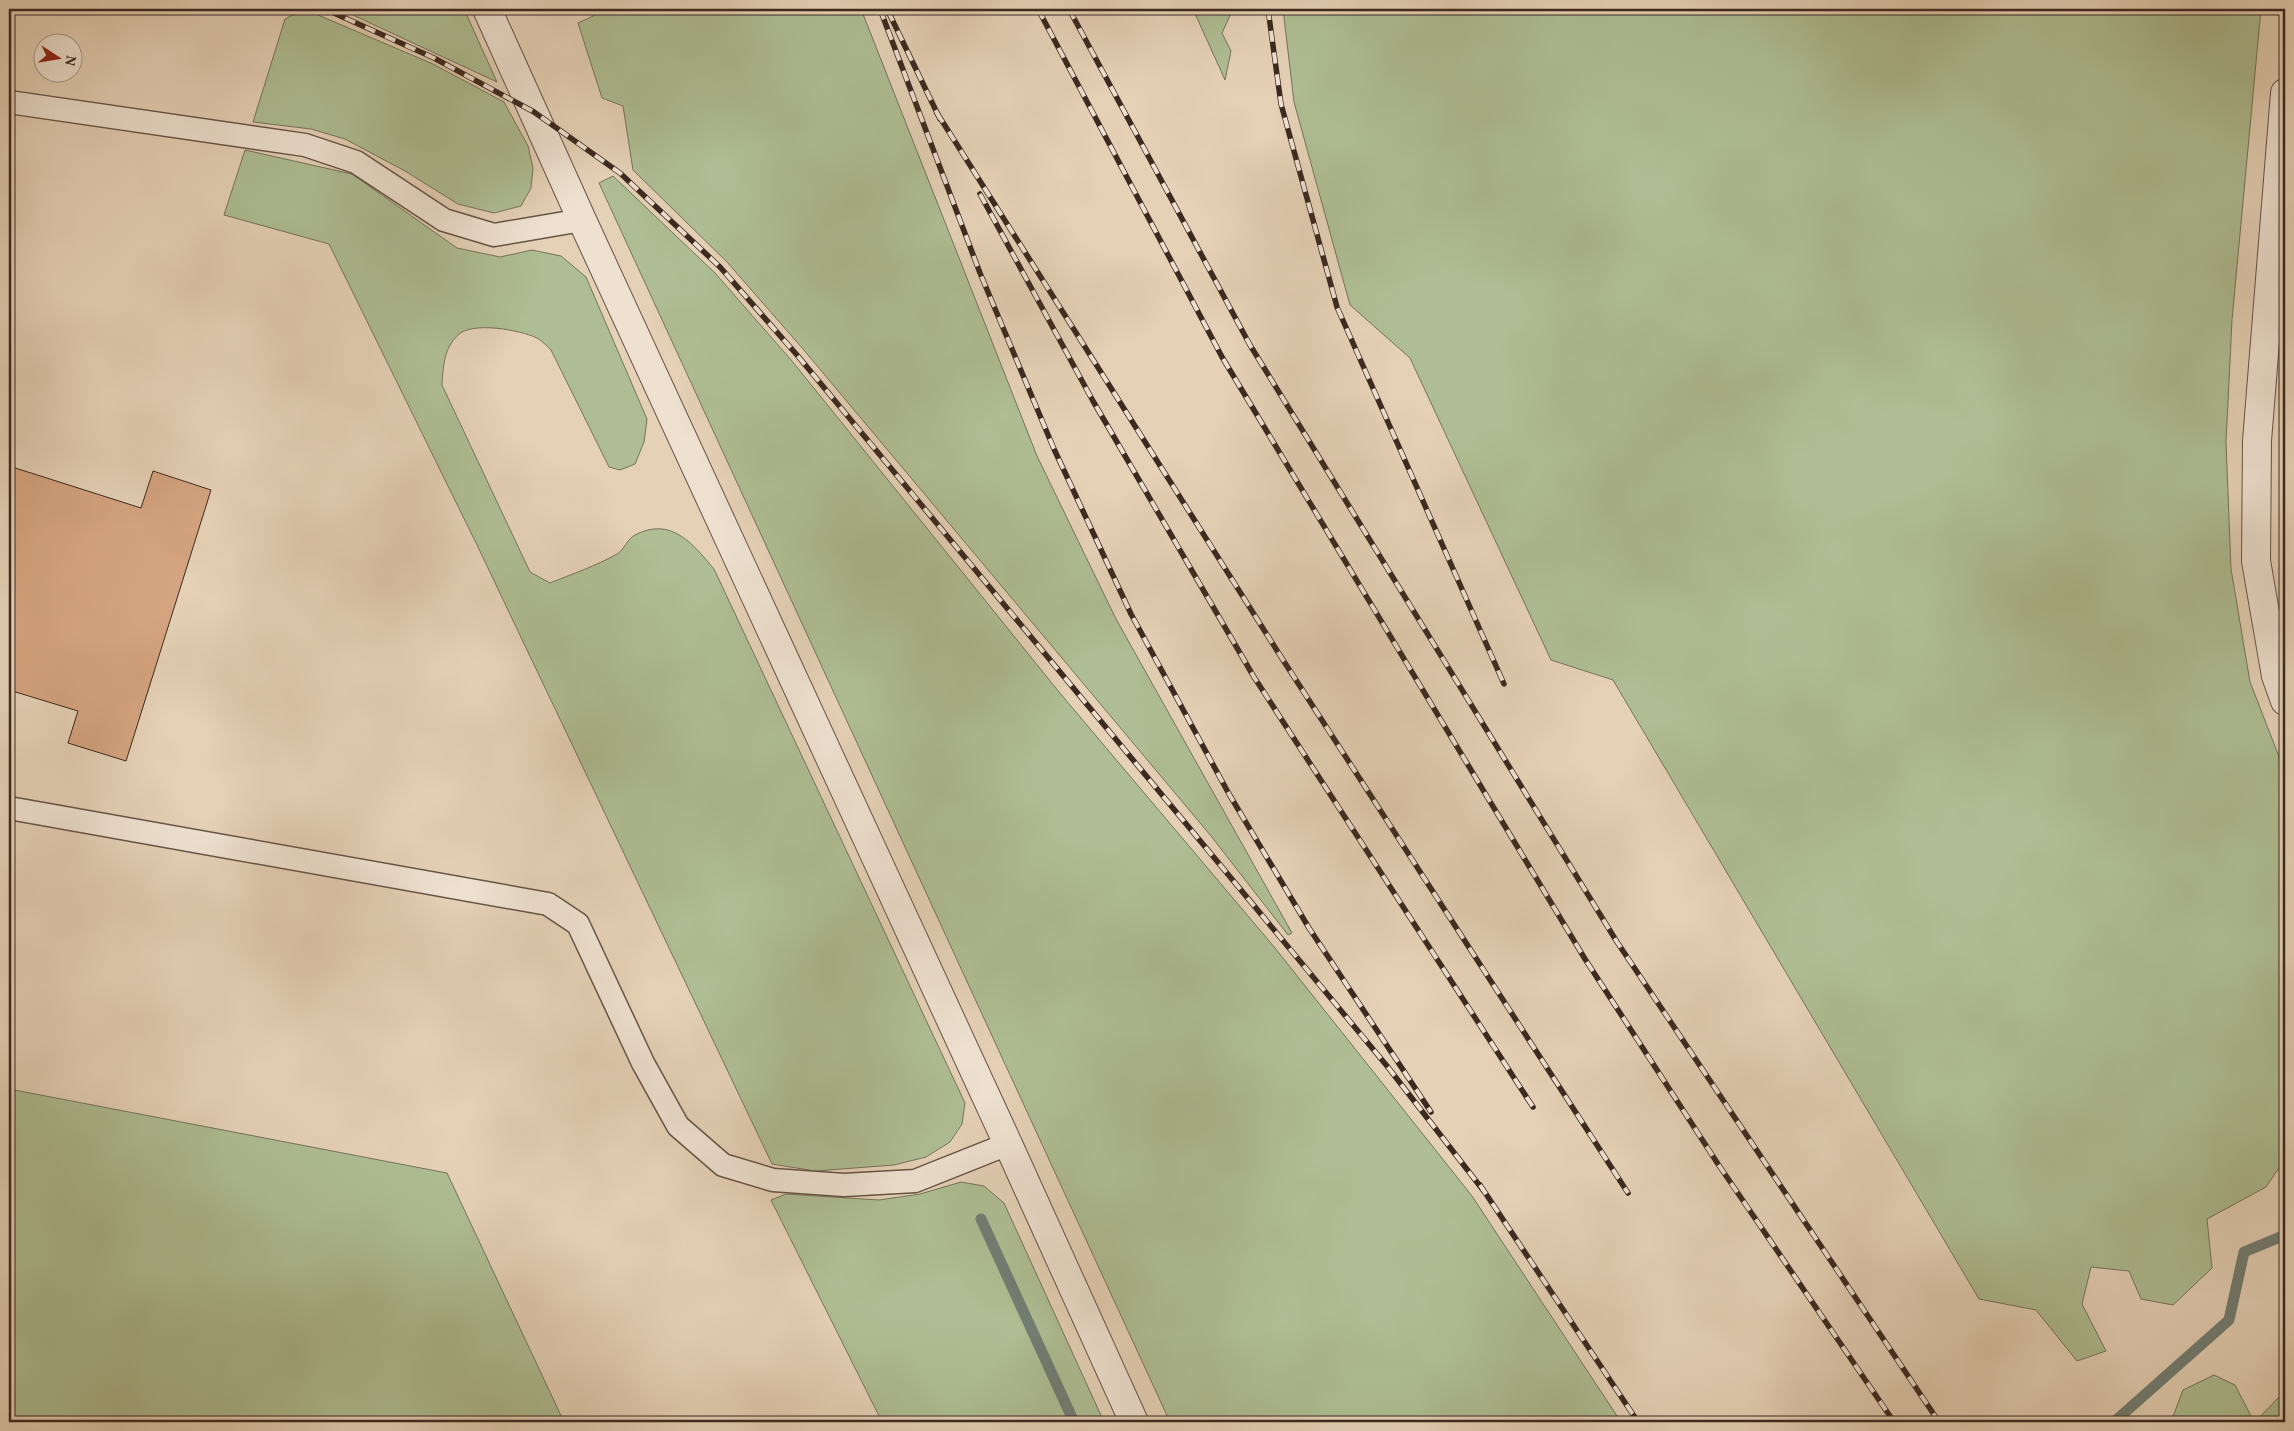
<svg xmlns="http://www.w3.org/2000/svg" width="2294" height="1431" font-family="Vollkorn,serif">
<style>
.green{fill:#aebd93;stroke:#75735a}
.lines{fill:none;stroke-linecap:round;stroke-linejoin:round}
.stream{stroke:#727e74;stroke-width:11}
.building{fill:#d5a480;stroke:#3c2920}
.service-casing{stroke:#665346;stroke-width:25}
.tertiary-casing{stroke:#665346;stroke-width:30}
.service{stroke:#eee1d0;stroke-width:22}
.tertiary{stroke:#eee1d0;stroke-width:28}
.rail-casing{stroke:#3c2920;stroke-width:5.5}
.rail{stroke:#eee1d0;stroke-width:4;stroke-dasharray:11;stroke-linecap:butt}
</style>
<rect width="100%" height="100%" fill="#e5d1b6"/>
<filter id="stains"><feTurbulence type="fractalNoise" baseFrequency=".004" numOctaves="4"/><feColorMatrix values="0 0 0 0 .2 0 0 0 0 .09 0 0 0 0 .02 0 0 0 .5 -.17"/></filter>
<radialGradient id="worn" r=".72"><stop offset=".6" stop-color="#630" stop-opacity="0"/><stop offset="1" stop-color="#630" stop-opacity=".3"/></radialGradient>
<g class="green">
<polygon points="304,9 433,64 504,102 528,146 533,168 531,188 521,206 494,213 458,204 405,171 345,139 311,129 253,122 285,19"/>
<polygon points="340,9 464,9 497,82"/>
<polygon points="608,9 861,9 1037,456 1116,619 1292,933 1288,935 1211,836 803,349 727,262 633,170 623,106 602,98 578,23"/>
<polygon points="1193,9 1233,9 1222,33 1231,51 1225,80"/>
<polygon points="1283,9 2261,9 2232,320 2226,442 2231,569 2250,682 2285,772 2285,1159 2266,1187 2207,1219 2212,1268 2173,1305 2141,1299 2129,1271 2091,1267 2082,1304 2106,1351 2077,1361 2036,1310 1979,1299 1613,680 1551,660 1410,358 1350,305 1294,102"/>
<path d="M245,150l107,24 105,74 43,9 32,-7 29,6 25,21 61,142 -3,23 -9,22 -15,6 -11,-3 -58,-117c-4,-4 -9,-9 -14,-12 -17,-8 -65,-17 -79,-3 -14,13 -15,32 -16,50l88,187 20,11c22,-9 46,-17 67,-29 7,-4 10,-15 18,-19 36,-19 58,9 79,34l251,534 -3,21 -12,18 -24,15 -32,8 -79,6 -43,-7 -295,-619 -148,-301 -105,-29z"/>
<polygon points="613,176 715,273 792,361 1059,692 1275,948 1472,1196 1621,1422 1170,1422 599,183"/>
<polygon points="9,1089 447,1173 564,1422 9,1422"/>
<polygon points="961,1182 984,1186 1004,1203 1104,1422 882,1422 771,1200 786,1194 879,1200 920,1194"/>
<polygon points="2214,1375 2235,1385 2254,1422 2171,1422 2183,1390"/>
<polygon points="2285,1395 2285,1422 2255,1422 2280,1396"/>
</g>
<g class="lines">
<g class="stream">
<polyline points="981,1219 1074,1422"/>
<polyline points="2114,1422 2229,1320 2244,1252 2285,1235"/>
</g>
</g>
<polygon class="building" points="9,466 141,508 153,471 211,490 126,761 68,743 78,711 9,690"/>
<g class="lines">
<defs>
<g id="service">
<polyline points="9,102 305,145 356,162 444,220 494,235 582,220"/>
<polyline points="9,808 548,904 578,924 643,1063 678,1126 723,1165 773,1180 844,1185 915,1181 1008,1144"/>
</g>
<g id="tertiary">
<polyline points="487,9 582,220 1008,1144 1134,1422"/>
<polyline points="2285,93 2257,441 2256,561 2276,676 2285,701"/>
</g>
</defs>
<use href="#service" class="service-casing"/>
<use href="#tertiary" class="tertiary-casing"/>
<use href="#service" class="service"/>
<use href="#tertiary" class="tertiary"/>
<defs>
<g id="rail">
<polyline points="325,9 434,58 534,112 620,173 720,267 797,355 1387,1066 1483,1190"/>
<polyline points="880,9 980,273 1054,449 1131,614 1229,794 1309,928 1431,1112"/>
<polyline points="1038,9 1222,357 1585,959 1718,1164 1894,1422"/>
<polyline points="1069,9 1250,345 1617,942 1939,1422"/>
<polyline points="1268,9 1281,104 1337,307 1504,684"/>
<polyline points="888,11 940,119"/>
<polyline points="937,113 1283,660 1628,1193"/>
<polyline points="980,194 1093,401 1254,677 1533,1107"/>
<polyline points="1480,1185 1638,1422"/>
</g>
</defs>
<use href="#rail" class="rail-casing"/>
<use href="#rail" class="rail"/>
</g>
<rect width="2294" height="1431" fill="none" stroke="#e5d1b6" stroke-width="30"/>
<rect x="10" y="10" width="2274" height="1411" fill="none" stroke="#3c2920" stroke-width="2.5"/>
<rect x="15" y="15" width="2264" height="1401" fill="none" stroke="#3c2920"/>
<g transform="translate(58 58) rotate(102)"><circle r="24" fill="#eee1d0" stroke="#a7978a"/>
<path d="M0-4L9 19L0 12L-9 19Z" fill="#8f2418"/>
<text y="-8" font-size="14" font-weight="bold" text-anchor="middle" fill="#3c2920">N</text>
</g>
<rect width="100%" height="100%" filter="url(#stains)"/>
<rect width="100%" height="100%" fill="url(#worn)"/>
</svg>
